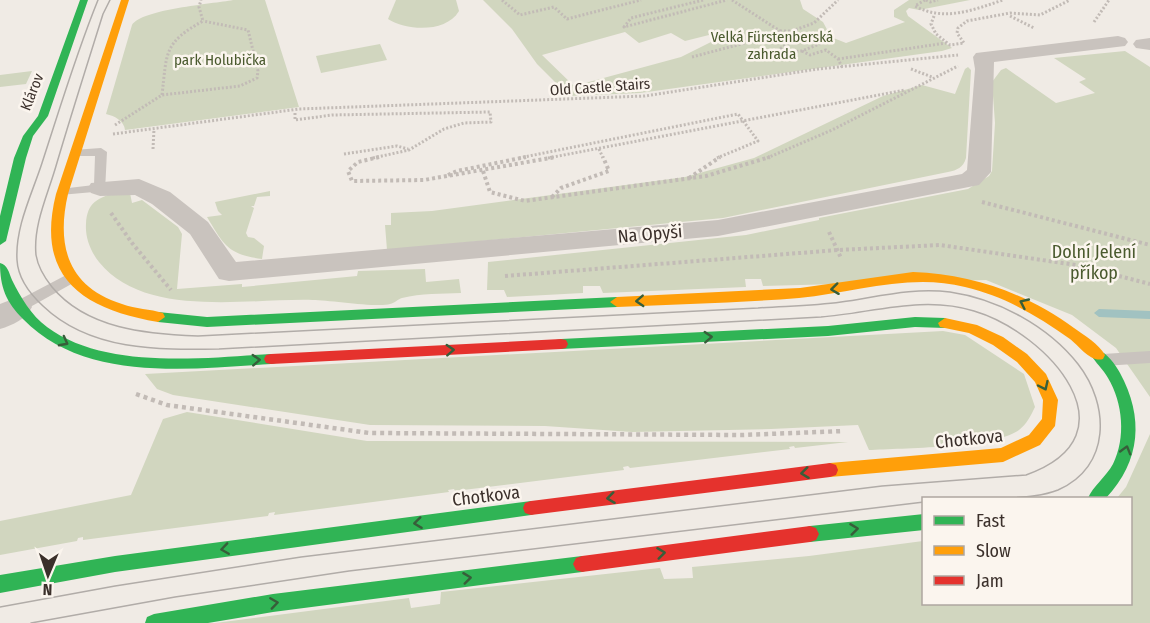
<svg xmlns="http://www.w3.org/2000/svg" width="1150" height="623" font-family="'Fira Sans Condensed',sans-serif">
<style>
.green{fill:#d1d6bf;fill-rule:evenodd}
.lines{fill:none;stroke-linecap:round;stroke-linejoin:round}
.stream{fill:#a1c2c1;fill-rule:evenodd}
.path-far2{stroke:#c2bbb6;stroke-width:3;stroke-dasharray:2 2;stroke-linecap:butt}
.path-far1{stroke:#c2bbb6;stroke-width:4;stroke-dasharray:3 3;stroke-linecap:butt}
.path{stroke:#c2bbb6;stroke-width:4.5;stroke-dasharray:4 4;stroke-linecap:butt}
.lane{fill:#c9c3be;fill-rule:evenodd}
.street{fill:#c9c3be;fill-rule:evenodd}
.fast{fill:#30b455;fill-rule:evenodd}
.slow{fill:#ff9f0a;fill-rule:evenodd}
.jam{fill:#e5322d;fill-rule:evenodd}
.tram{stroke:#b1aca8;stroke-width:1.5}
.oneway{stroke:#375e3a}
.labels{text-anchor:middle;stroke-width:5;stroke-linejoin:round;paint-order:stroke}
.far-park-label{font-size:15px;fill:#4a5a2e;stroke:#fbf5ee}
.far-street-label{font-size:15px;fill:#3b302b;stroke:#fbf5ee}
.street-label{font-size:18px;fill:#3b302b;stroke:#fbf5ee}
.park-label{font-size:18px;fill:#4a5a2e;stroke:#fbf5ee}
</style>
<rect width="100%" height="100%" fill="#f0ebe5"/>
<g class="green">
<path d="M233,0h32l34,107 -174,23c-1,-9 -10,-14 -19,-16l26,-89c10,-16 80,-21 101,-25z"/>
<path d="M396,0h60l3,11c-13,22 -52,20 -71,8z"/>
<path d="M483,0h317l3,9 20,13 8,15 15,6 59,-21 -11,-5v-7l15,-10h61l-51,10 -10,-2 -3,3 2,5 44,32 -10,3 -302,42 -71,3 -32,-32 -25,-35zM625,32l14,11 32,-10 14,8 24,-6 6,5 -34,17 -107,29 -32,-31z"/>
<polygon points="380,44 387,60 321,73 316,56"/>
<polygon points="1125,51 1150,67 1150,397 1116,348 1072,315 986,280 763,286 761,279 745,279 746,287 603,293 600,286 583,286 583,293 507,297 504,290 487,290 488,262 746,235 819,220 819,218 968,189 989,176 992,171 995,123 992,82 1001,70 1006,68 1056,103 1095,93 1079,82 1086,79 1054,58"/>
<path d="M968,67l3,3 -5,88c-3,10 -9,12 -18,14l-225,46 -336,32 -2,-25h6v-12l41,-2 253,-34 69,-19 129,-62 39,-11 33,9 10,-25z"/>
<polygon points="32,71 26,84 0,87 0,75"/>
<path d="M270,191v5l-13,1 -3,9h-3l3,2 -8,25 2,4 6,1 10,8 -2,13c-35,-5 -38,-14 -55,-42l15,-2 -4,-4 -3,-9z"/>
<path d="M117,192l13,1 2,10 10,-3 36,27 4,7 -5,55 65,-5v3l115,-11 1,-5 67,-2 1,13 33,-3 2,14c-19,1 -40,0 -59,5 -4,1 -7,5 -12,6 -11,4 -62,-4 -77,-4 -65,-2 -168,19 -214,-38 -8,-10 -14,-24 -13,-38 1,-22 12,-26 31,-32z"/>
<path d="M943,331l22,4 59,39 11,33c-4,8 -8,17 -16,23 -25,18 -117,18 -150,20l-11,-25 -87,4 -139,3 -87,-6 -175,-1 -197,-30 -16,-6 -12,-15z"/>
<polygon points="187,412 367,441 848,442 795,448 794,446 789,447 790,449 630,468 628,466 623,467 624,470 455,491 454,489 448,490 449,492 274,515 275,512 269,513 268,516 83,540 83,537 78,538 77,541 0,555 0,521 131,495 163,419"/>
<polygon points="1150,434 1150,623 215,623 409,598 411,608 440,604 441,592 660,568 664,579 693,578 692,567 809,556 923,541 924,604 1130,604 1130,498 1117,498 1126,487"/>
</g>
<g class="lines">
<polygon class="stream" points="1099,309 1150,311 1150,319 1099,317 1094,313"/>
<g class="path-far2">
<polyline points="502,0 520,15 554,7 567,19 641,0"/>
<polyline points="703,0 631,18 624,27 727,0"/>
<polyline points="732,0 780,31"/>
<path d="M925,0l-10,6c29,16 58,4 88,-6"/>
<polyline points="926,0 930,2 938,0"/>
<polyline points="934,16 931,24 936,34 950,45 964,43 957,33 958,28 967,21 1010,13 1040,15 1070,0"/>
<polyline points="1010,16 1034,28"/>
<polyline points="1094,22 1109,0"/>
<polyline points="780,31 790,31 797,35 793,40"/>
<path d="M780,31l-5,5c5,5 11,6 18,4"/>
<polyline points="792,31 814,23 838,0"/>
<polygon points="832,39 802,51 774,53 793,40"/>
<polyline points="802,51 810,55 826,50 838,59 842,67"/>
<polyline points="692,57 775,35"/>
<polyline points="838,59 946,43"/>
<polyline points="911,69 932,77"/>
<path d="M162,95c5,-42 1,-52 41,-74l-4,-14 2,-7"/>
<polyline points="295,113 295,120 332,115 490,112 491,122 464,123 444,129 409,150 373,158"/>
<polyline points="115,125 162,95 240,86 257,78 258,71 248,30 203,21"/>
<polyline points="113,134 299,109 645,96 818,69 958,55"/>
<polyline points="153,149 154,129"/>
<polyline points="599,149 603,158"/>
<polyline points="344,154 397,146 408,149"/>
<polyline points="519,158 738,114 758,141 717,158"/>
<polyline points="548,158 905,90"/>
<polyline points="767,158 832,130 958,66"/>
</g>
<g class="path-far1">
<polyline points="379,157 358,162 348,171 352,181 424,180 556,157"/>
<polyline points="483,171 490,192 525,201 706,176 770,157"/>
<polyline points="448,175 457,171 526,157"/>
<polyline points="689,178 720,157"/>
<polyline points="552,197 561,188 609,171 603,157"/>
<polyline points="982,202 1150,245"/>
<polyline points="111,213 132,243 171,290"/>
<polyline points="829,232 841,258"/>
<polyline points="505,276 838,250 940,245 1076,265 1150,284"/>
</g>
<polyline class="path" points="136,394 167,405 369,433 742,435 844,431"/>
<g class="lane">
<polygon points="101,148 107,152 105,191 60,195 59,192 60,189 94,185 95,156 73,156 73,150"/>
<polygon points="70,273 75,274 77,278 75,282 23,311 13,311 11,307 13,303"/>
<polygon points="1150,351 1150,363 1103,366 1097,364 1095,360 1097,356 1103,354"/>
</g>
<g class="street">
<polygon points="1118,36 1125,38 1128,42 1125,46 994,62 991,172 979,185 718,236 229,281 219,279 190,234 152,204 135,195 100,196 91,193 88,188 91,183 139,179 170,192 208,222 236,262 718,220 962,174 967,170 975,69 973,57 976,53"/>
<polygon points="1150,38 1150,50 1136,48 1133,44 1136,40"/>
<path d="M18,297l10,3 4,7c-6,12 -19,18 -32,22v-25z"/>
</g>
<g class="fast">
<polygon points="80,0 88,0 48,116 33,136 26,158 6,241 0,245 0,216 14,158 23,136 38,116"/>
<path d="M0,263c8,2 9,10 12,17 9,18 19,35 35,47 58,43 157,31 224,27l5,1 2,4 -2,4 -5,1c-80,5 -186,19 -248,-45 -17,-17 -23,-32 -23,-56z"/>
<polygon points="617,297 624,302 617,307 207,327 158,322 151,317 158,312 207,317"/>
<polygon points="915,317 945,318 952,323 945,328 915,327 828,336 561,349 556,348 554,344 556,340 561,339 828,326"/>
<path d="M1098,350c9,3 17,14 22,23 24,44 21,88 -14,125h-18c5,-12 18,-21 25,-34 13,-26 10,-61 -5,-86 -5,-9 -12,-15 -17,-23l2,-4z"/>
<polygon points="531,501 537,503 539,508 537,513 531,515 115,572 0,593 0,575 115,556"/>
<polygon points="924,514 924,530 810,542 804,540 801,534 804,528 810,526"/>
<polygon points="582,556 588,558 591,564 588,570 582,572 273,612 208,623 145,623 147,617 154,614 273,594"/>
</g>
<g class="slow">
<path d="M121,0h8l-61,194c-12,52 0,93 54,110 14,5 28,5 41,9l2,4 -7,5c-75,-13 -123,-44 -102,-128z"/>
<path d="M913,272c59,2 113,21 161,56 10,7 25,16 31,27l-2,4c-12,4 -24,-13 -33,-20 -32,-23 -66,-43 -105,-52 -56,-14 -111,6 -166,11 -61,5 -122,6 -182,9l-7,-5 7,-5 183,-9z"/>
<polygon points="945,318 977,325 1003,337 1027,354 1046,374 1058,400 1055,426 1040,445 1003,462 830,477 824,475 822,470 824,465 830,463 1001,448 1029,435 1042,419 1043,400 1035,382 1017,362 993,345 969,333 940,327 938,323"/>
</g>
<g class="jam">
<polygon points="561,339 566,340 568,344 566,348 561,349 271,364 266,363 264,359 266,355 271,354"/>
<polygon points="830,463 836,465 838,470 836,475 830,477 531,515 525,513 523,508 525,503 531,501"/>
<polygon points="810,526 816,528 819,534 816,540 810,542 582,572 576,570 573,564 576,558 582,556"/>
</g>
<g class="tram">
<path d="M110,0l-7,14c-16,51 -32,101 -47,152 -8,28 -23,59 -20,89 2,12 8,22 16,32 35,42 94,47 146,49 187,-9 373,-19 560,-28 27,-2 55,-2 83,-6 36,-5 72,-15 109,-10 48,7 98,34 128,72 32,41 33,103 -20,126 -15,6 -33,7 -49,8"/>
<path d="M0,607l115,-21 186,-29 581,-71 144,-11c113,-40 22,-142 -52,-164 -51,-16 -102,2 -153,6l-602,32c-61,1 -129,2 -176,-43 -13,-12 -25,-28 -26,-46 -2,-33 15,-66 25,-97 18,-55 34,-109 56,-163"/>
<polyline points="31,623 175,597 349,571 924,502"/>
</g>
</g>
<defs><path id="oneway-chevron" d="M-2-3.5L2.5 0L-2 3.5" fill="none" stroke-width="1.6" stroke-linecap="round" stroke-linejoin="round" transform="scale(1.5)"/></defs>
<g class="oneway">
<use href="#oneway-chevron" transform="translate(835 289) rotate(173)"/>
<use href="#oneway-chevron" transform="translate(640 301) rotate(177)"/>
<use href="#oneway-chevron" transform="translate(1024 303) rotate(-155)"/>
<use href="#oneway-chevron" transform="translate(708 337) rotate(-3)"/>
<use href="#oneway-chevron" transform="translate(64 342) rotate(28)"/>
<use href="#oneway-chevron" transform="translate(450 350) rotate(-3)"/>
<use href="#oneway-chevron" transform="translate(256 360) rotate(-3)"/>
<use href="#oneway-chevron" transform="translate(1044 386) rotate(65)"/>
<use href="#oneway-chevron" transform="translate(1126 450) rotate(-74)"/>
<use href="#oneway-chevron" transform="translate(805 473) rotate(173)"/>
<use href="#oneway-chevron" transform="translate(611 498) rotate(173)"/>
<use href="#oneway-chevron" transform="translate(418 523) rotate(173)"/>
<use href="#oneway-chevron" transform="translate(854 529) rotate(-7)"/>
<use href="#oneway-chevron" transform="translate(225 549) rotate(172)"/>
<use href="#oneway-chevron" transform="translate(661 553) rotate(-7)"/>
<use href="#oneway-chevron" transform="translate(467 578) rotate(-7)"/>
<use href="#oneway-chevron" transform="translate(274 603) rotate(-8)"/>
</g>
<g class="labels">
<g class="far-park-label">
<text x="772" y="42">Velká Fürstenberská<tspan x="772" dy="17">zahrada</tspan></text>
<text x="220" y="65">park Holubička</text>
</g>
<g class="far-street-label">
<text transform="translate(600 87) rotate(-4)" y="5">Old Castle Stairs</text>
<text transform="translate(32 92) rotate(-68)" y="5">Klárov</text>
</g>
<g class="street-label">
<text transform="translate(650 234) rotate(-5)" y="6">Na Opyši</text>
<text transform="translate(969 439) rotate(-6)" y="6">Chotkova</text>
<text transform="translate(486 496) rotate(-7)" y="6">Chotkova</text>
</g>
<g class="park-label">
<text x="1094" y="258">Dolní Jelení<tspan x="1094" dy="21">příkop</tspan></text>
</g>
</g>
<rect x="922" y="497" width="210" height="108" fill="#fbf5ee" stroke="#aea6a0" stroke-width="1.5"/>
<rect x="934" y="516" width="30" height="9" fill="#30b455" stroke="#aea6a0" stroke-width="1.5"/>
<text x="976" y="527" font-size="18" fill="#3b302b">Fast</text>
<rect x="934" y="546" width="30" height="9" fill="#ff9f0a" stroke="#aea6a0" stroke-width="1.5"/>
<text x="976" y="557" font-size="18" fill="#3b302b">Slow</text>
<rect x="934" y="576" width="30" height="9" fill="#e5322d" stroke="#aea6a0" stroke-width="1.5"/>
<text x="976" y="587" font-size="18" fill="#3b302b">Jam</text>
<g transform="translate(48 575) rotate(182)" stroke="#fbf5ee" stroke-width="4.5" paint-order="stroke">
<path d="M0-4.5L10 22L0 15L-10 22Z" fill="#3b302b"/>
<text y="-9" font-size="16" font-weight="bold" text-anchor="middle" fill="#3b302b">N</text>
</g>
</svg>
